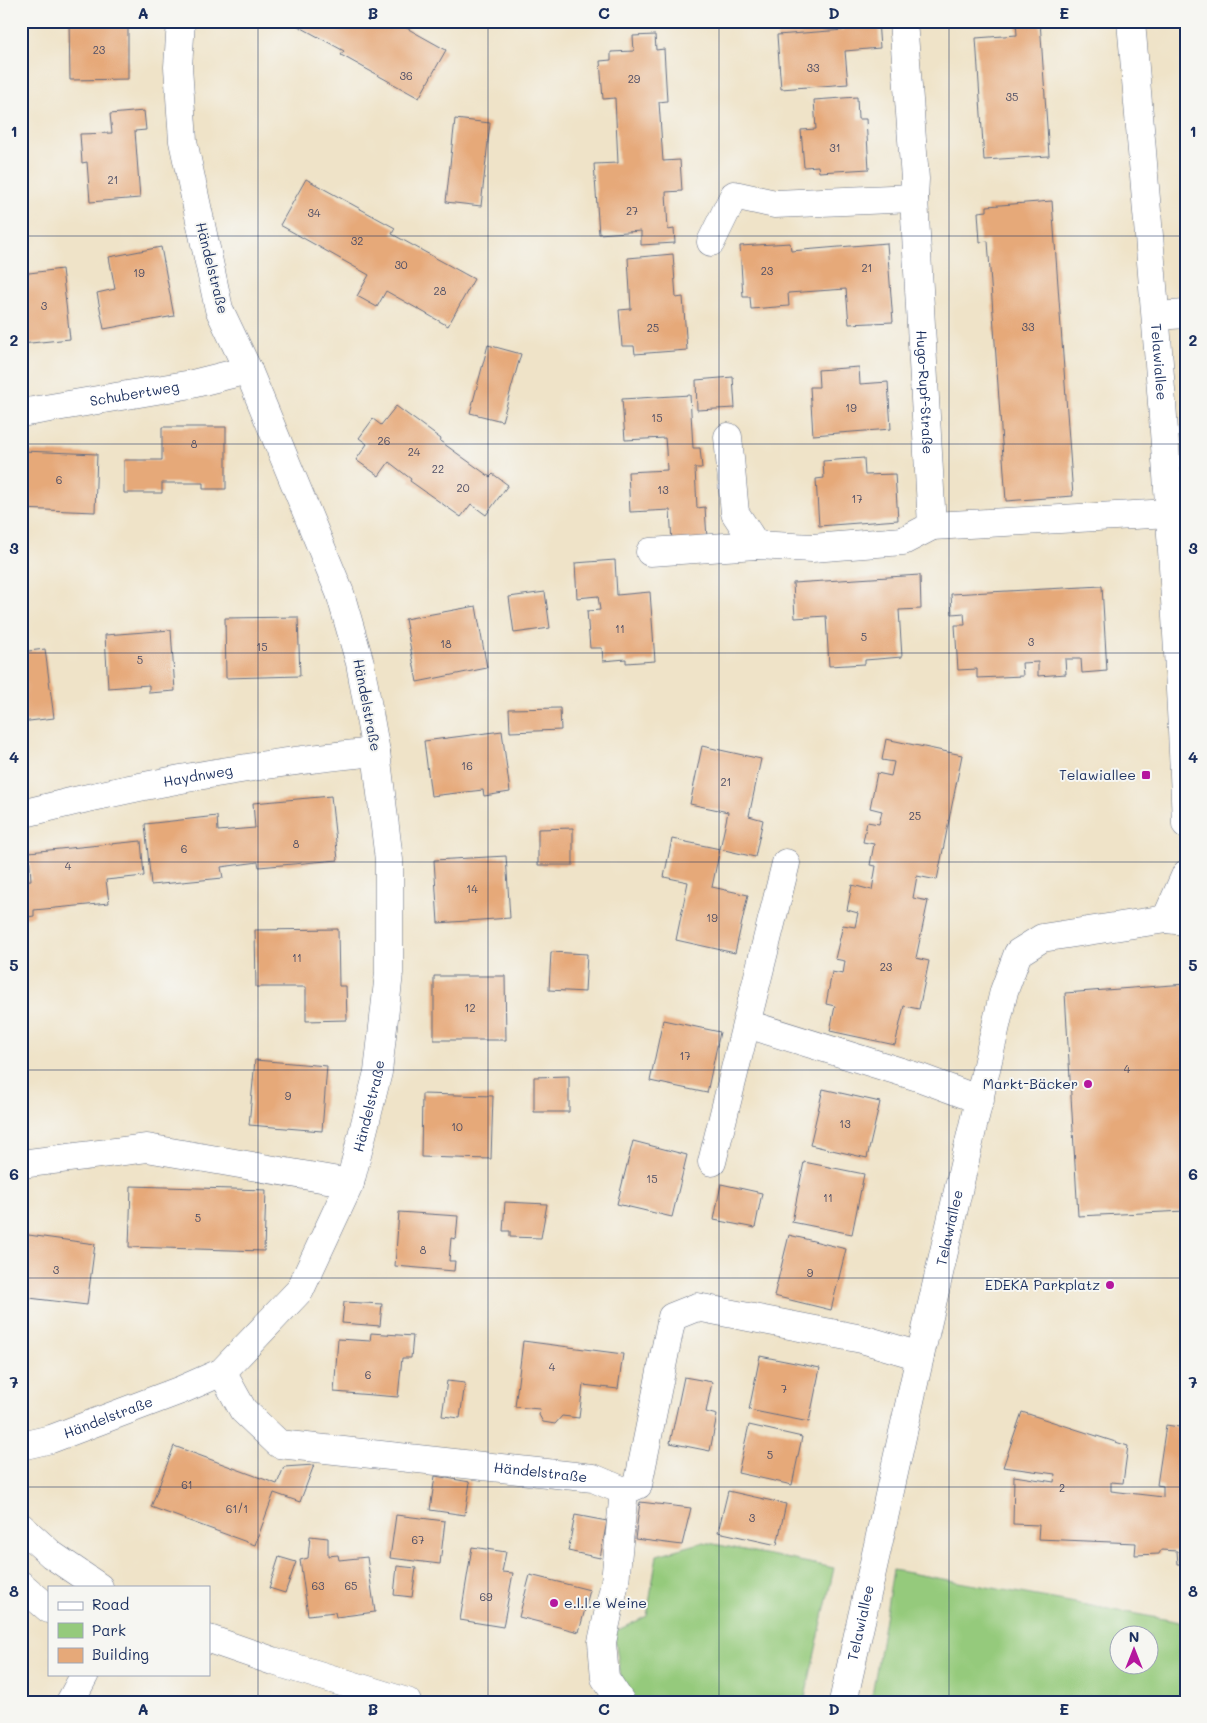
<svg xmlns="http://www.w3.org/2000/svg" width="1207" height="1723" font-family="Mali,sans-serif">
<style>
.green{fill:#95ca7c;stroke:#587c6d;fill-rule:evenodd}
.building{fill:#e6a979}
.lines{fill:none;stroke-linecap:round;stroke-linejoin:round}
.minor-casing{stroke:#656e83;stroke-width:29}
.minor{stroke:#fff;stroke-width:28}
.grid{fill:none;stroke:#1b2f5e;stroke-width:1;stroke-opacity:0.55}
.poi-dot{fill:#b5179e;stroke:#f6f6f2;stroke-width:2}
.labels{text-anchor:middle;stroke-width:4;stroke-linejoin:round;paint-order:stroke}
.number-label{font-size:11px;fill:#4e4e65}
.street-label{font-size:14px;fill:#1b2f5e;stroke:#f6f6f2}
.poi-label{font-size:14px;fill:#1b2f5e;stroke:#f6f6f2;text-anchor:end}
.neatline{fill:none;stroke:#1b2f5e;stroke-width:2}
.grid-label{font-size:16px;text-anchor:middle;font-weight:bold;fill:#1b2f5e}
</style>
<rect width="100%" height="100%" fill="#f6f6f2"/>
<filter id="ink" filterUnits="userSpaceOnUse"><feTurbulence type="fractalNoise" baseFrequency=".02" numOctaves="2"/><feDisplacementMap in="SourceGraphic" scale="10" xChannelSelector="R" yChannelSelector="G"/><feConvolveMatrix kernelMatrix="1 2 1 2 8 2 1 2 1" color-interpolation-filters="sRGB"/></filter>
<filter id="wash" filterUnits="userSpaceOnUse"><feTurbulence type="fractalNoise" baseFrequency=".0096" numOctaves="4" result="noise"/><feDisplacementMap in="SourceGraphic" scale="20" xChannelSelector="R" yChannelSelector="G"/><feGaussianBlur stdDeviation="1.12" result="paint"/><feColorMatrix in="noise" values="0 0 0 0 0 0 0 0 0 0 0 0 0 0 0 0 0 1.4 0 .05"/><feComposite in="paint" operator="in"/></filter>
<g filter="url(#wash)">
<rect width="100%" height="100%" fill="#efe3c8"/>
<g class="green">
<polygon points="704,1542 834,1568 804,1702 640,1702 623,1692 614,1632 647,1616 657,1555"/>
<path d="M893,1570l293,53v79h-315zM1120,1636h30v30h-30z"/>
</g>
<g id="blocks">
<g class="building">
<polygon points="69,21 128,21 128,79 70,80"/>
<polygon points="289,21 394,21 446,50 419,98 341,55 344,51"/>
<polygon points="842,21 878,21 880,48 845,51 848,84 781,89 777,35 843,30"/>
<polygon points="1016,21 1040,21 1049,156 984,160 976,38 1017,35"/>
<polygon points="655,35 656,50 664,49 667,101 659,102 663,161 680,160 682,191 666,192 668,230 674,229 675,243 641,245 641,231 599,234 594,164 618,163 615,98 603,99 600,61 611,60 611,52 634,51 633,36"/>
<polygon points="857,97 858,119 866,119 869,169 819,172 818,166 804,167 801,130 816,129 814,100"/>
<polygon points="144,111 146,130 135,131 140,198 90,202 87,162 82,163 80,134 112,133 110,114"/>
<polygon points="455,119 490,123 481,206 446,202"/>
<polygon points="306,179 395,228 392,234 474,279 448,326 386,291 377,307 357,296 369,275 280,225"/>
<polygon points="1052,201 1073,496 1006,501 988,241 980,242 978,212 987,211 987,206"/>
<polygon points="790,243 791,251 887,243 893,322 849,324 846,289 788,293 789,306 751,309 750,297 743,297 740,246"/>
<polygon points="161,247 174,316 104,329 97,293 115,289 109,257"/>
<polygon points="673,254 676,298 683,297 687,350 635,354 634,346 622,346 619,310 631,309 628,258"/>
<polygon points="62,269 70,339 21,344 21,274"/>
<polygon points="488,345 521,354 502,421 470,413"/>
<polygon points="859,367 860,384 888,382 891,429 813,435 810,387 819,387 818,370"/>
<polygon points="733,377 735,408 697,410 696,380"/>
<polygon points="690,395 693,448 700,448 702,468 695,468 697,508 705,507 707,539 672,542 670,510 630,512 628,472 667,470 666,450 665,438 625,440 622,399"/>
<polygon points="396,406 441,439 440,441 490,477 493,474 508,485 486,515 471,504 461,517 410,481 411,479 389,462 379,476 356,460 367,444 359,438 373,419 381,425"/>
<polygon points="162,427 226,427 226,489 203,489 203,483 162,483 162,493 124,493 124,460 162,460"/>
<polygon points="23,451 97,454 95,512 21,509 21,461 23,460"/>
<polygon points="864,458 865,475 895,474 898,520 819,526 816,479 824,478 823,461"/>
<polygon points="615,560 617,595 650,592 655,661 626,663 626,659 603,661 602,648 590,648 587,611 600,610 598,596 577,598 575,563"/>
<polygon points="920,575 921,609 899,610 902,657 865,660 865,664 829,666 826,616 795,618 793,583"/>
<polygon points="1102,586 1107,671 1082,673 1081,659 1065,659 1066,674 1038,676 1038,662 1022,663 1023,676 977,678 977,669 958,670 955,625 965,625 964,613 952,614 951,594"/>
<polygon points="545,592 550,628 514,633 509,597"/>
<polygon points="476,606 487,668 417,682 405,619"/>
<polygon points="298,617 300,676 226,678 225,618"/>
<polygon points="171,630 175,691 149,693 149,685 108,688 105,635"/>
<polygon points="45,649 54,718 21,722 21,652"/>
<polygon points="560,708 561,730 510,732 509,709"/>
<polygon points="502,731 510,792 484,796 483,790 431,796 424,741"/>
<polygon points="886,739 962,755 937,880 917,876 913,898 928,901 916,958 929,961 919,1009 904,1006 895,1045 830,1031 835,1006 826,1004 832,972 843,974 845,961 835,959 843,925 855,927 858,913 847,910 852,885 872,890 876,866 870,865 874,844 863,842 867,822 879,824 882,811 870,808 877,773 891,776 894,762 882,760"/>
<polygon points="702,746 761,759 749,816 763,820 755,857 720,849 728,812 690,804"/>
<polygon points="331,796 338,860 259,867 258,862 221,867 223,878 151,885 145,824 217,816 218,831 255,828 253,803"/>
<polygon points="573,828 573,865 538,865 538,829"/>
<polygon points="672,839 720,849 712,887 748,895 735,953 676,940 688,882 664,877"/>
<polygon points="141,841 144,876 106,880 109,903 34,910 34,916 21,918 21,881 31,880 29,852"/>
<polygon points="506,856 510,918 438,923 434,860"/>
<polygon points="338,929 339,986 346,986 347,1020 306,1021 306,987 256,987 255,930"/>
<polygon points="551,952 587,954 585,992 549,990"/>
<polygon points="434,976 505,976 506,1040 434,1040"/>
<polygon points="1186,984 1186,1211 1078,1216 1065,993"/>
<polygon points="663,1020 720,1032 707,1093 650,1081"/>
<polygon points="255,1060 327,1066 322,1131 249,1125"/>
<polygon points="569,1076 569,1112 534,1112 534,1077"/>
<polygon points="823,1089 880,1102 867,1158 810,1145"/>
<polygon points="422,1094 493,1096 491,1159 421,1157"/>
<polygon points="633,1141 687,1155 672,1217 617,1204"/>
<polygon points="804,1162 864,1174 852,1234 792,1222"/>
<polygon points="721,1184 762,1193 755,1228 714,1220"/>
<polygon points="131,1186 266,1190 264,1251 129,1247"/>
<polygon points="505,1202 547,1204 541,1238 510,1237 510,1231 503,1231"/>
<polygon points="399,1212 458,1216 456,1239 451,1238 449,1261 455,1261 454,1271 395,1266"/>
<polygon points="21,1234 95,1244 87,1305 21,1297"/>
<polygon points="789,1235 846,1249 831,1310 774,1296"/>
<polygon points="344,1302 382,1304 380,1326 342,1323"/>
<polygon points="371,1333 413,1336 411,1358 402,1358 398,1397 334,1392 338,1339 370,1341"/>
<polygon points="523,1341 623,1354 618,1389 583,1385 579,1418 562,1416 555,1424 543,1422 539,1415 540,1409 515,1407"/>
<polygon points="760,1356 820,1368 809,1422 749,1410"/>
<polygon points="684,1377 712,1382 706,1412 717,1415 710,1451 670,1443"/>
<polygon points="447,1381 465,1383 460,1418 442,1416"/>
<polygon points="1022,1412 1128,1446 1123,1483 1111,1482 1111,1491 1163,1497 1163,1486 1157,1485 1166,1425 1186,1428 1186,1564 1178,1564 1177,1551 1161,1550 1159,1554 1135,1555 1136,1543 1038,1539 1039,1525 1013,1524 1014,1476 1054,1482 1055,1474 1003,1467"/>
<polygon points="749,1425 802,1437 792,1485 738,1473"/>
<polygon points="174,1446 277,1484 284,1467 314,1465 300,1502 274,1493 255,1545 151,1507"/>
<polygon points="435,1476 470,1482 465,1515 430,1510"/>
<polygon points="728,1491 786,1504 777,1545 718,1532"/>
<polygon points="640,1502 691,1508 682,1545 635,1539"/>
<polygon points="396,1515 445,1521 440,1564 390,1558"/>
<polygon points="575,1515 607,1521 600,1558 568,1551"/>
<polygon points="310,1536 328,1538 328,1556 338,1555 339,1560 367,1557 375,1612 336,1617 335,1612 308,1615 300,1560 308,1558"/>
<polygon points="472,1547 506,1552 502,1572 513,1573 503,1627 460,1620"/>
<polygon points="279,1557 296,1562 285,1593 269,1588"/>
<polygon points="397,1566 416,1568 412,1597 394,1595"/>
<polygon points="530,1575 590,1590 579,1632 519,1617"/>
</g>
</g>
</g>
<g filter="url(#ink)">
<use href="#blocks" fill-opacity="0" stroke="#656e83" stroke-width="1"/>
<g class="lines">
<defs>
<g id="minor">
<path id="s1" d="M903,21l12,158 -1,19 18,328 238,-13"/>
<path id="s2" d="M1131,21c23,268 45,535 55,803"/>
<polyline points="711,242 734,195 775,204 914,198"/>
<polyline points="1156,316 1186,314"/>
<path id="s3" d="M21,413l171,-29 56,-14"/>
<polyline points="728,437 735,513 756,545 812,548 903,541 932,526"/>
<polyline points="650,552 756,545"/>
<path id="s4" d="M21,814c118,-30 235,-51 355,-62"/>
<polyline points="1166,919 1186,874"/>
<polyline points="747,1024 921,1078 980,1100"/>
<polyline points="712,1162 786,863"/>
<polyline points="21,1164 147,1148 350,1183"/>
<path id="s5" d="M222,1372l21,38 36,34 314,34 31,13"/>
<path id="s6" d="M21,1446l30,-7 130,-49 41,-18 78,-82 50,-107 28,-111 11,-99v-113l-13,-108 -16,-89 -20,-70 -92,-223 -29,-61 -36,-168 -5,-74 3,-46"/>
<polyline points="624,1491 638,1485 672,1317 697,1307 862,1339 920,1356"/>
<polyline points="21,1527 52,1555 99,1587"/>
<polyline points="21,1585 49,1609"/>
<polyline points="209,1639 273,1661 407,1702"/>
<polyline points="70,1702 85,1674"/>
<polyline points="621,1702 605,1678 602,1642 615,1582 624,1491"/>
<path id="s7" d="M843,1702l77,-346 84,-365 14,-38 24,-15 124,-19 20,2"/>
</g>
</defs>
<use href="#minor" class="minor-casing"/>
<use href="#minor" class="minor"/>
</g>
</g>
<path class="grid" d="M258,21v1681M488,21v1681M719,21v1681M949,21v1681M21,236h1165M21,444h1165M21,653h1165M21,862h1165M21,1070h1165M21,1278h1165M21,1487h1165"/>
<g class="poi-dot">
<rect x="1141" y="770" width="10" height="10" rx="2.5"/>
<circle cx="1088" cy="1084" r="5"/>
<circle cx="1110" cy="1285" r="5"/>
<circle cx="554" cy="1603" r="5"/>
</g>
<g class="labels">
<g class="number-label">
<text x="99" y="54">23</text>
<text x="813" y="72">33</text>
<text x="406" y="80">36</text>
<text x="634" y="83">29</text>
<text x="1012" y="101">35</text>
<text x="835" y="152">31</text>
<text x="113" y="184">21</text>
<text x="632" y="215">27</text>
<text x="314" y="217">34</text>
<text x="357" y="245">32</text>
<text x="401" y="269">30</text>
<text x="867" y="272">21</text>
<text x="767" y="275">23</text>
<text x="139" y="277">19</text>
<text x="440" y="295">28</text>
<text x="44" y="310">3</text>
<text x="1028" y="331">33</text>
<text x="653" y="332">25</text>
<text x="851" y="412">19</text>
<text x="657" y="422">15</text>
<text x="384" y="445">26</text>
<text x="194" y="448">8</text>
<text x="414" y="456">24</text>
<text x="438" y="473">22</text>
<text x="59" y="484">6</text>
<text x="463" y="492">20</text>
<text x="663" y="494">13</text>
<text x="857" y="503">17</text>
<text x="620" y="633">11</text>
<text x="864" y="641">5</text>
<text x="1031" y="646">3</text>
<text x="446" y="648">18</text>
<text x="262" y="651">15</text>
<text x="140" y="664">5</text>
<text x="467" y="770">16</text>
<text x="726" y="786">21</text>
<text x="915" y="820">25</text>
<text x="296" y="848">8</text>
<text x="184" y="853">6</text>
<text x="68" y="870">4</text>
<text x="472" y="893">14</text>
<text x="712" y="922">19</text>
<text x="297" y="962">11</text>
<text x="886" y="971">23</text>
<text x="470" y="1012">12</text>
<text x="685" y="1060">17</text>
<text x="1127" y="1073">4</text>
<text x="288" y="1100">9</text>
<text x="845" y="1128">13</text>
<text x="457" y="1131">10</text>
<text x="652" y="1183">15</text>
<text x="828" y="1202">11</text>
<text x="198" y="1222">5</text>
<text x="423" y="1254">8</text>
<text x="56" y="1274">3</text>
<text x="810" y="1277">9</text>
<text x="552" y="1371">4</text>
<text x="368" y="1379">6</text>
<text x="784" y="1393">7</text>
<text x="770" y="1459">5</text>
<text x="187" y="1489">61</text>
<text x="1062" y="1492">2</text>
<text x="237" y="1513">61/1</text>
<text x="752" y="1522">3</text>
<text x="418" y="1544">67</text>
<text x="318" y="1590">63</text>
<text x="351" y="1590">65</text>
<text x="486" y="1601">69</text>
</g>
<g class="street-label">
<text transform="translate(212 268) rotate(76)" y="5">Händelstraße</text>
<text dy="5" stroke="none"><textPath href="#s2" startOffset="342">Telawiallee</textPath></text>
<text dy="5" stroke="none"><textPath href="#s3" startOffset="115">Schubertweg</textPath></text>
<text dy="5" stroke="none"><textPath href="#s1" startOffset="372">Hugo-Rupf-Straße</textPath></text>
<text transform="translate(367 705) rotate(79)" y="5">Händelstraße</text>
<text dy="5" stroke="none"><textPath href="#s4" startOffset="181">Haydnweg</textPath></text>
<text dy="5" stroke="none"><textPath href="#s6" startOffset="525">Händelstraße</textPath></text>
<text dy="5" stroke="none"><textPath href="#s7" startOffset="486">Telawiallee</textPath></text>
<text dy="5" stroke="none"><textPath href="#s6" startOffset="92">Händelstraße</textPath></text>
<text dy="5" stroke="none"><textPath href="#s5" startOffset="356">Händelstraße</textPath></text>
<text dy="5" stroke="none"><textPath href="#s7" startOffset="81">Telawiallee</textPath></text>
</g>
<g class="poi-label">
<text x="1136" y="780">Telawiallee</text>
<text x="1078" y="1089">Markt-Bäcker</text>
<text x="1100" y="1290">EDEKA Parkplatz</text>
<text x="564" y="1608" text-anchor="start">e.l.l.e Weine</text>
</g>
</g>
<rect width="1207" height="1723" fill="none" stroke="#f6f6f2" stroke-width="55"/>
<rect x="48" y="1586" width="162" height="90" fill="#f6f6f2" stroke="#9ea6b7"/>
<rect x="58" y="1602" width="25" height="8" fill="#ffffff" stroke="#9ea6b7"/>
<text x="92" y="1610" font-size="15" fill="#1b2f5e">Road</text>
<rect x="58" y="1623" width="25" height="15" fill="#95ca7c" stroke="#9ea6b7"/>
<text x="92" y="1636" font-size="15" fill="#1b2f5e">Park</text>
<rect x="58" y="1648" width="25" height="15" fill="#e6a979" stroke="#9ea6b7"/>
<text x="92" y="1660" font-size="15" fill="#1b2f5e">Building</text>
<g transform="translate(1134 1650)"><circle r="24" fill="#f6f6f2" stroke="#9ea6b7"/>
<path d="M0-4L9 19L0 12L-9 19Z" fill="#b5179e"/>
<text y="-8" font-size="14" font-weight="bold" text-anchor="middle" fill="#1b2f5e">N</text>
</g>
<rect x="28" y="28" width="1152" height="1668" class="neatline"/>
<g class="grid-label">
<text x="143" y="19">A</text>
<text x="373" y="19">B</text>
<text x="604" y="19">C</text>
<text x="834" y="19">D</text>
<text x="1064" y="19">E</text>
<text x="14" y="137">1</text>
<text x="1193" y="137">1</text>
<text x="14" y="346">2</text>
<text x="1193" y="346">2</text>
<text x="14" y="554">3</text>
<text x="1193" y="554">3</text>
<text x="14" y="763">4</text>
<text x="1193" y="763">4</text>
<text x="14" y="971">5</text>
<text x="1193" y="971">5</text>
<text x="14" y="1180">6</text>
<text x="1193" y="1180">6</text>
<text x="14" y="1388">7</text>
<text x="1193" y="1388">7</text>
<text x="14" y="1597">8</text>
<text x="1193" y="1597">8</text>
<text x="143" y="1715">A</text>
<text x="373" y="1715">B</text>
<text x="604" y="1715">C</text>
<text x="834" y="1715">D</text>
<text x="1064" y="1715">E</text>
</g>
</svg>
